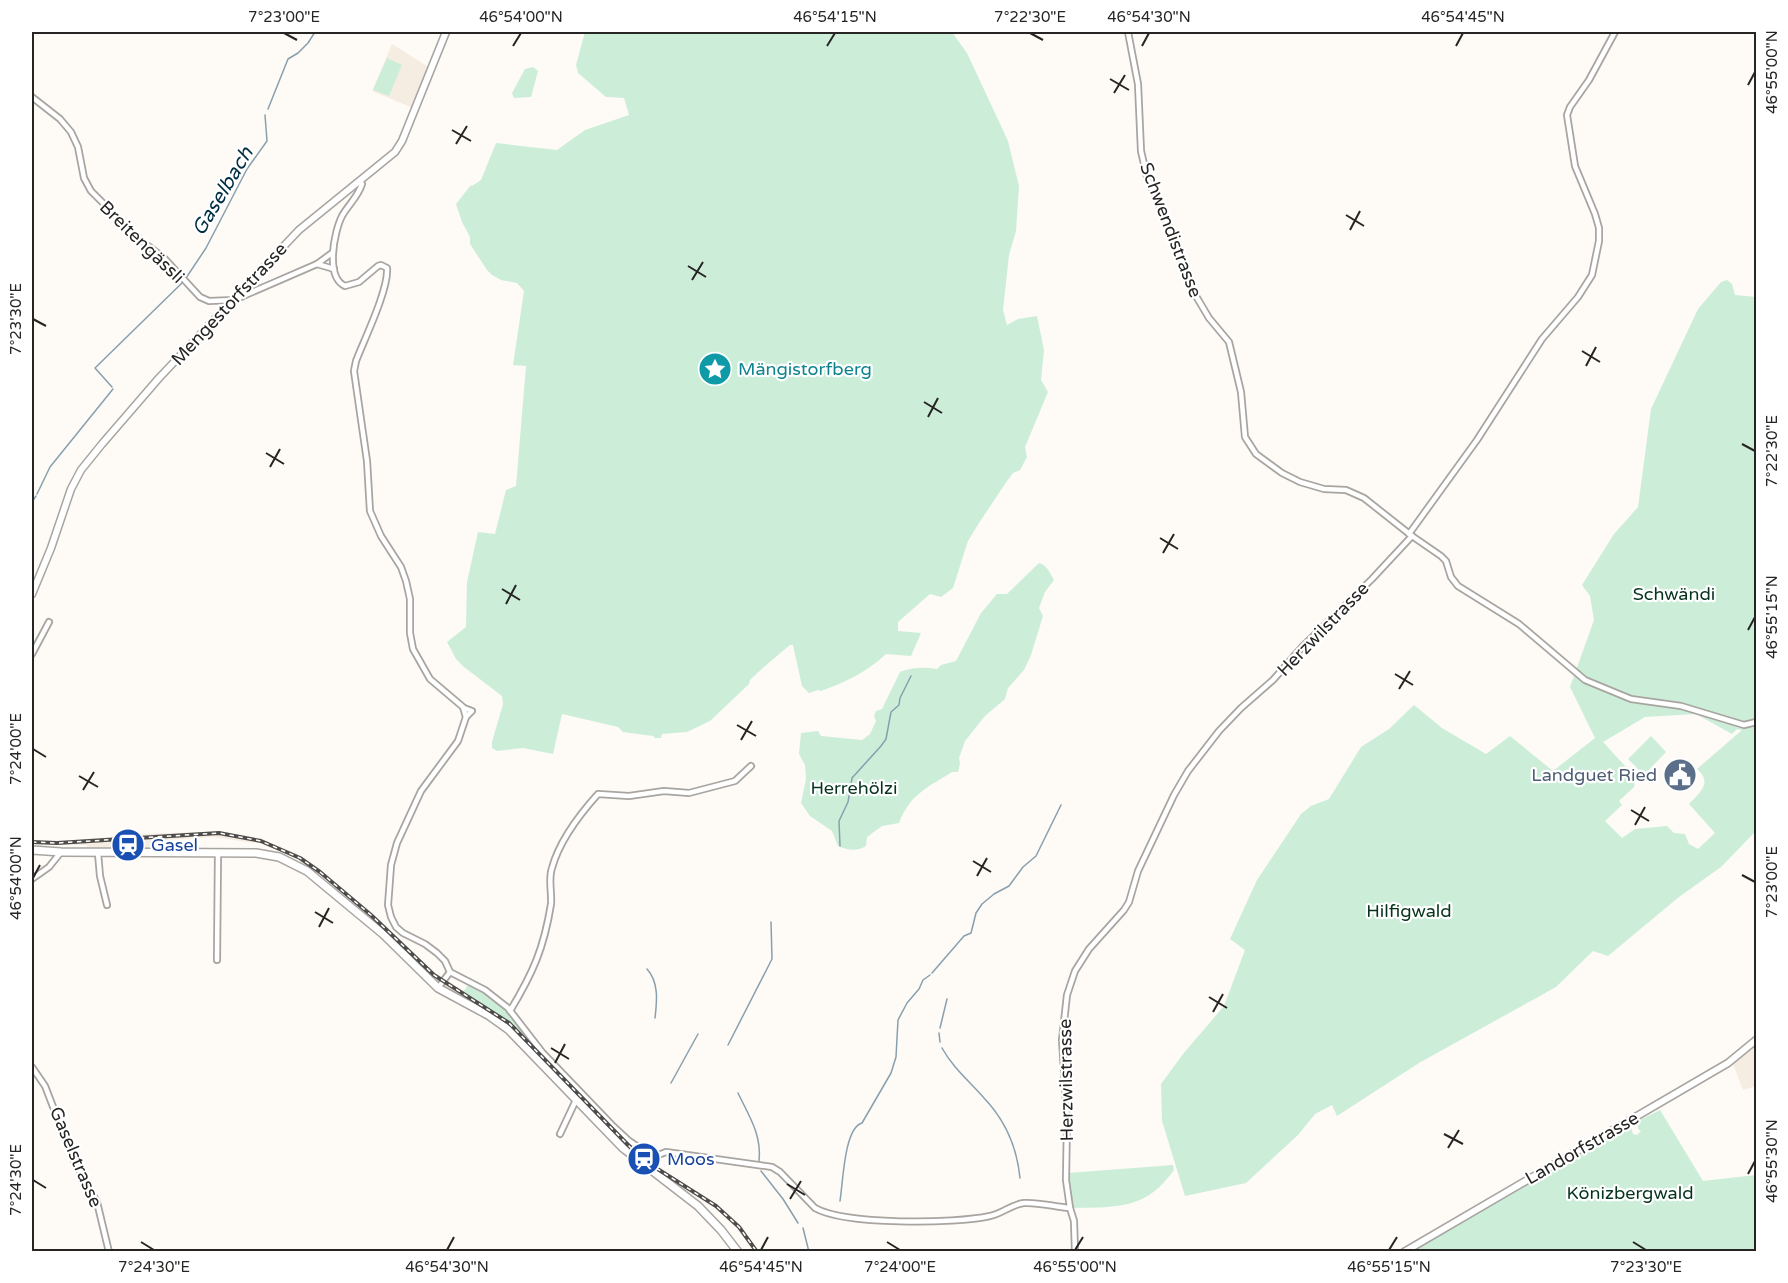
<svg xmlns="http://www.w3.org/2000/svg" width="1788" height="1283" font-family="'Varela Round',sans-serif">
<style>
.built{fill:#f5ede2}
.green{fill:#cceed9;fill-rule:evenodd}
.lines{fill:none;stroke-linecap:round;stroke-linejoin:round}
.stream{stroke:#88a0ae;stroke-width:1.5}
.minor-casing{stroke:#a8a5a1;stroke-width:8}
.tertiary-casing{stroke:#a8a5a1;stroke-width:9}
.secondary-casing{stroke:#a8a5a1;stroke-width:10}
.minor{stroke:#fff;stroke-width:4.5}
.tertiary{stroke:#fff;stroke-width:6}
.secondary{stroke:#fff;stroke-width:7}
.rail-casing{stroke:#4e4c4a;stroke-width:4}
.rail{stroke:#fff;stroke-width:1.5;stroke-dasharray:4.5;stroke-linecap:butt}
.ticks{fill:none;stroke:#262523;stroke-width:2}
.labels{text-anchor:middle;stroke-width:4.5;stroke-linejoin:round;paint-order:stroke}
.street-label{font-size:18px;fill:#262523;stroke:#fff}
.culture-label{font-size:18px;fill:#0d838f;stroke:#fff;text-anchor:start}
.park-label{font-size:18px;fill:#06331e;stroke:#fff}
.service-label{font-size:18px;fill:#4e5e75;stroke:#fff;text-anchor:end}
.transit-label{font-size:18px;fill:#164399;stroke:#fff;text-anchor:start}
.water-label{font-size:20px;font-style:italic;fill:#002e43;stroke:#fff}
.neatline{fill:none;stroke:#262523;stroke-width:2}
.ticks-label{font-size:15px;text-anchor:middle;fill:#262523}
</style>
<rect width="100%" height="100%" fill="#fefaf6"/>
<g class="built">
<polygon points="392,44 430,68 413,108 372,91"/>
<polygon points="205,832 242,835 264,840 297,854 321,871 388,929 431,971 509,1022 632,1147 657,1167 724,1211 740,1227 759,1251 755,1251 738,1228 715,1207 659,1173 624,1145 508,1025 441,984 370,916 319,873 295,857 255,841 253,843 213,837 167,840 156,850 87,850 87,845 32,844 32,841 68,841 139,834"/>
<polygon points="1756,1045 1756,1086 1743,1090 1733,1064"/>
</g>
<g class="green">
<path d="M585,32h367l15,21 41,88 11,45 -3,45 -7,24 -6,55 4,15 11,-6 19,-3 7,34 -3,30 7,12 -23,55 2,10 -7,13 -7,3 -8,11 -26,39 -11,18 -15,47 -12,9 -11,-3 -32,28v9l23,2 -10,23 -25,-2c-19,18 -40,28 -65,37l-3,-1 -9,3 -7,-7 -9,-41h-3c-14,12 -27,22 -40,35l-1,4 -39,37 -23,11 -25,2 -1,4h-6l-2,-2 -30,-4 -5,-5 -56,-13 -9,40 -30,-6 -26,3 -5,-3v-6l11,-38 -1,-8 -38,-29 -8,-8 -9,-17 19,-15 1,-45 11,-50 17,2 11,-44 10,-4 10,-120 -13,-1 11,-74 -7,-8 -16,-3 -9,-5 -5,-5 -17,-26v-7l-8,-15 -6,-18 15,-19 1,1 9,-6 15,-37 61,7 28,-20 44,-15 -5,-17 -18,-1 -28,-24 -2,-8z"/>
<polygon points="387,58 402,65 389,96 373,90"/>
<polygon points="533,67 538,71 531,97 514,98 512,93 525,69"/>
<path d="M1727,280l5,4 3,11 21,2v534l-35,36 -42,30 -71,59 -15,-5 -37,36 -137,76 -82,53 -5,-11 -17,9 -17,21 -52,48 -61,13 -23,-75 -1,-37 22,-30 41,-48 21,-56 -15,-11 27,-59 44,-66 10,-8 18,-7 32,-52 28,-18 25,-24 28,23 44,26 24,-18 43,35 42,-33 -25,-51 24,-67 -4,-24 -8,-11 32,-51 24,-27 13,-98 47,-100 23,-27zM1696,714l36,20 5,-5 5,1 -45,39c16,14 3,23 -8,35l26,29 -17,16 -9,-5 -4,-10 -11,-1 -7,-7 -32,3 -13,9 -17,-17 17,-16 -3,-4 15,-14 2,-9 -33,-36 42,-25z"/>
<path d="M1039,563c8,2 11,10 15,17l-9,12 -6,16 4,8 -12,39 -7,15 -16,18 -3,11 -20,17 -20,25 -6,17 1,5 -2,9h-6c-25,16 -42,22 -53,51l-17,3 -15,11 -1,9c-9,6 -19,4 -28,0l-6,-15 -22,-15 -9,-13 5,-24 -1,-14 -6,-11 2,-21 17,-2 3,5 41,4 8,-6 6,-13 -2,-5 2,-5 6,-2 18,-37c12,-5 25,-5 37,-3l4,-4 15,-4 25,-48 16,-19h10z"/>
<polygon points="1651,736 1666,752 1644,775 1628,759"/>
<path d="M469,984c29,16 45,34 64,60l-1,1 -30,-28 -39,-25z"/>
<polygon points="1660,1110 1703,1181 1756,1175 1756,1251 1412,1252 1622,1129 1630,1124 1633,1134 1637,1135 1641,1131 1638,1129 1638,1121"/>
<path d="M1173,1165l1,5c-28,39 -54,37 -100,38l-3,-3 -2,-15 3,-1 -3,-1 -1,-15z"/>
</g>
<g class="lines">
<g class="stream">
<polyline points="268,109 288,59 298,53 308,43 315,32"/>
<polyline points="186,278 206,248 247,169 267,141 265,115"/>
<polyline points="112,387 95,368 182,283"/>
<polyline points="37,494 50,467 113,389"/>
<polyline points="32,502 36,496"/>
<polyline points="840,846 839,821 848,802 852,778 881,746 886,739 891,712 899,705 900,698 911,676"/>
<path d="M647,969c12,13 10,32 8,49"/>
<polyline points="932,973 964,936 971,933 976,913 982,904 994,894 1009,886 1023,867 1036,856 1061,805"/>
<polyline points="940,1028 947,999"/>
<polyline points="939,1033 940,1042"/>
<polyline points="728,1045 772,959 771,922"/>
<path d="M942,1048c11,20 27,33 42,50 21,22 33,50 36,80"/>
<polyline points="671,1083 698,1034"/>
<path d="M738,1093c11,23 24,42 21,68"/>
<polyline points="761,1171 783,1199 798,1223"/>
<path d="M840,1201c3,-18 4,-73 22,-78l29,-50 5,-16 2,-37 9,-17 12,-14 4,-9 7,-5"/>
<polyline points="803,1228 809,1252"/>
</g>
<defs>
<g id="minor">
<polyline points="1128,32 1138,84 1141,151 1147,177 1172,233 1193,291 1209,318 1229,342 1241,392 1245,437 1256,454 1282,473 1300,482 1324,489 1346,490 1364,498 1412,536 1441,556 1446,561 1451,577 1458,586 1519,624 1585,680 1631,699 1681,706 1744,725 1756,722"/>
<polyline points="32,97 60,119 71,132 78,147 84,178 91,191 115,215 131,233 164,258 200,297 209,301 234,300 317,264 334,269"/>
<path d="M360,181l2,3c-4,13 -14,21 -20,32 -8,16 -17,61 3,70l14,-4 19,-16 3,-1 6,3c2,21 -23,72 -31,93l-2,10 13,90 3,50 11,25 20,31 5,14 4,18v34l3,16 17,30 33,28 3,10 -8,24 -37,50 -24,52 -6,22 -2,27 -1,13 3,12 5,10 7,6 22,11 12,9 8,8 5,11 35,18 23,18 34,44 72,75 14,13 25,17 13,-5 106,15 8,5 35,36c30,17 139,16 175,8 12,-2 22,-12 34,-13 15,-1 31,4 46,5"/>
<polyline points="317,264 332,253"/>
<polyline points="1409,534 1477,440 1542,339 1578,297 1592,275 1599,241 1599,228 1595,214 1575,166 1567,115 1570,107 1589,80 1615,32"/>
<polyline points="32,654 49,622"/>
<polyline points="464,708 472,711 466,717"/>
<polyline points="98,853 100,876 107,905"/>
<polyline points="32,879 49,867 61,852"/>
<polyline points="217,960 218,853"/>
<polyline points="438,988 450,972"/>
<path d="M510,1011c23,-38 34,-63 41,-107 1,-12 -3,-25 1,-36 7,-26 28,-54 46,-74l31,2 35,-5 25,2 46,-12 16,-15"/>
<polyline points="32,1067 45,1086 74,1161 97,1202 109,1252"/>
<polyline points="560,1134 576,1100"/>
<polyline points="1075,1252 1074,1221 1070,1208 1066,1180 1067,1120 1062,1040 1067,995 1075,971 1089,949 1124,910 1129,902 1138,871 1174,795 1188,771 1219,731 1241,708 1273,680 1303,646 1372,579 1412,536"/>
</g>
<g id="tertiary">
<polyline points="32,594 51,548 71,489 81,470 102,444 159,378 299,230 395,152 402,141 446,32"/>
<polyline points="1404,1252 1728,1063 1756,1040"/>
</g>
<polyline id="secondary" points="32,850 61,852 256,853 279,857 307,871 383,934 438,988 488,1015 509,1030 623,1148 698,1206 721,1230 738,1252"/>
</defs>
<use href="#minor" class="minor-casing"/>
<use href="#tertiary" class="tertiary-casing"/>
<use href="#secondary" class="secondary-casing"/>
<use href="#minor" class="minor"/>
<use href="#tertiary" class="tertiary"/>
<use href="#secondary" class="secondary"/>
<defs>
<polyline id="rail" points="32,842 57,843 219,833 261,841 300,858 320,872 371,915 434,975 509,1023 631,1148 656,1168 716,1206 739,1227 757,1252"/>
</defs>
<use href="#rail" class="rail-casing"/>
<use href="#rail" class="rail"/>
</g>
<path class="ticks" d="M284,33l13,7M1030,33l13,7M513,46l8,-13M827,46l8,-13M1142,46l7,-13M1456,46l7,-13M1110,79l19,11M1748,85l7,-13M1114,93l11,-18M452,130l19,11M456,144l11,-18M1346,215l18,11M1350,230l10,-19M688,266l18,11M692,280l11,-18M33,319l13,7M1582,351l18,11M1586,366l10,-19M924,402l18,11M928,417l10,-19M1742,444l13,7M266,453l18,11M270,467l10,-18M1160,538l18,11M1163,553l11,-19M502,589l18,11M506,604l10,-19M1748,630l7,-13M1395,674l18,11M1399,689l11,-18M737,725l19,11M741,740l11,-19M33,749l13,8M79,776l19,11M83,790l11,-18M1631,810l18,11M1635,825l10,-18M973,861l18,11M1742,875l13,7M977,876l10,-18M33,878l7,-13M315,912l18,11M319,927l10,-19M1209,997l18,11M1213,1012l10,-18M551,1048l18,11M555,1063l10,-19M1444,1134l19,10M1448,1148l11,-18M1748,1174l7,-13M33,1180l13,8M787,1184l18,11M790,1199l11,-18M141,1242l13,8M887,1242l13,8M1633,1242l13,8M447,1250l7,-13M761,1250l7,-13M1075,1250l8,-13M1389,1250l8,-13"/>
<defs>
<symbol id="sight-disc" viewBox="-11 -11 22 22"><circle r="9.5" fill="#0f9aa8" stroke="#fff"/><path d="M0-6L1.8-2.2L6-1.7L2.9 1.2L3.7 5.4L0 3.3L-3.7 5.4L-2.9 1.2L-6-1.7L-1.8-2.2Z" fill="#fff"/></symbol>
<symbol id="civic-disc" viewBox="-11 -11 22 22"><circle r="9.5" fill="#5c6f8a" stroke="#fff"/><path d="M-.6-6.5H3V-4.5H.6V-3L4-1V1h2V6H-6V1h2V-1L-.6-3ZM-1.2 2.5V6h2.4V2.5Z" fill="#fff"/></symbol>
<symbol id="station-disc" viewBox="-11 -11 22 22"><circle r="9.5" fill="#1a4fb4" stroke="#fff"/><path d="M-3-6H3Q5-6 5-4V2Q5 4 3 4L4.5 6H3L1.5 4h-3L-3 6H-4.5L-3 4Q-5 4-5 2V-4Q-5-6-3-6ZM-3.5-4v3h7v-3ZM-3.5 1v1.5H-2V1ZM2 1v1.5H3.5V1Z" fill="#fff"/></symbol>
</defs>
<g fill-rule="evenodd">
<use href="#sight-disc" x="696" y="350" width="38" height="38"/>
<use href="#civic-disc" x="1661" y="756" width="38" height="38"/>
<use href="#station-disc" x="109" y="826" width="38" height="38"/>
<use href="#station-disc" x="625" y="1140" width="38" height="38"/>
</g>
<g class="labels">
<g class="street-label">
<text transform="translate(1171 230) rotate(69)" y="6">Schwendistrasse</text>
<text transform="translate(142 242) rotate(44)" y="6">Breitengässli</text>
<text transform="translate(229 304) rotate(-47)" y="6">Mengestorfstrasse</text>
<text transform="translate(1323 629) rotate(-46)" y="6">Herzwilstrasse</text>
<text transform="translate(1066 1080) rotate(-91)" y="6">Herzwilstrasse</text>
<text transform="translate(1582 1148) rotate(-30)" y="6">Landorfstrasse</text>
<text transform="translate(76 1157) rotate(67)" y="6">Gaselstrasse</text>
</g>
<g class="culture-label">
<text x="738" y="375">Mängistorfberg</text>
</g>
<g class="park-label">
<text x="1674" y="600">Schwändi</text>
<text x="854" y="794">Herrehölzi</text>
<text x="1409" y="917">Hilfigwald</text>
<text x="1630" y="1199">Könizbergwald</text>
</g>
<g class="service-label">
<text x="1657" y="781">Landguet Ried</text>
</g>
<g class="transit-label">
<text x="151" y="851">Gasel</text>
<text x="667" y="1165">Moos</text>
</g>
<g class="water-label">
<text transform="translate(222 191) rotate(-59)" y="7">Gaselbach</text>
</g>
</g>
<rect width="1788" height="1283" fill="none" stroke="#ffffff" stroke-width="66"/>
<rect x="33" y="33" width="1722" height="1217" class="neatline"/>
<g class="ticks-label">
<text x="284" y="22">7°23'00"E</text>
<text x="521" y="22">46°54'00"N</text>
<text x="835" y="22">46°54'15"N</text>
<text x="1030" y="22">7°22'30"E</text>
<text x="1149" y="22">46°54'30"N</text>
<text x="1463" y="22">46°54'45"N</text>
<text transform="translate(1772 72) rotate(-90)" y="5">46°55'00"N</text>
<text transform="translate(16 319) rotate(-90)" y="5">7°23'30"E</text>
<text transform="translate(1772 451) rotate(-90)" y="5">7°22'30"E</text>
<text transform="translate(1772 617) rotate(-90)" y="5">46°55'15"N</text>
<text transform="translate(16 749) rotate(-90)" y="5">7°24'00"E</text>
<text transform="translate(16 878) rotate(-90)" y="5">46°54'00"N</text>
<text transform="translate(1772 882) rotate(-90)" y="5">7°23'00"E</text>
<text transform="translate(1772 1161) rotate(-90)" y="5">46°55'30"N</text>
<text transform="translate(16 1180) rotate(-90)" y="5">7°24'30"E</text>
<text x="154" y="1272">7°24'30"E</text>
<text x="447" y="1272">46°54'30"N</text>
<text x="761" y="1272">46°54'45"N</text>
<text x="900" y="1272">7°24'00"E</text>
<text x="1075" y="1272">46°55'00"N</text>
<text x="1389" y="1272">46°55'15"N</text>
<text x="1646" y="1272">7°23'30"E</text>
</g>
</svg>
